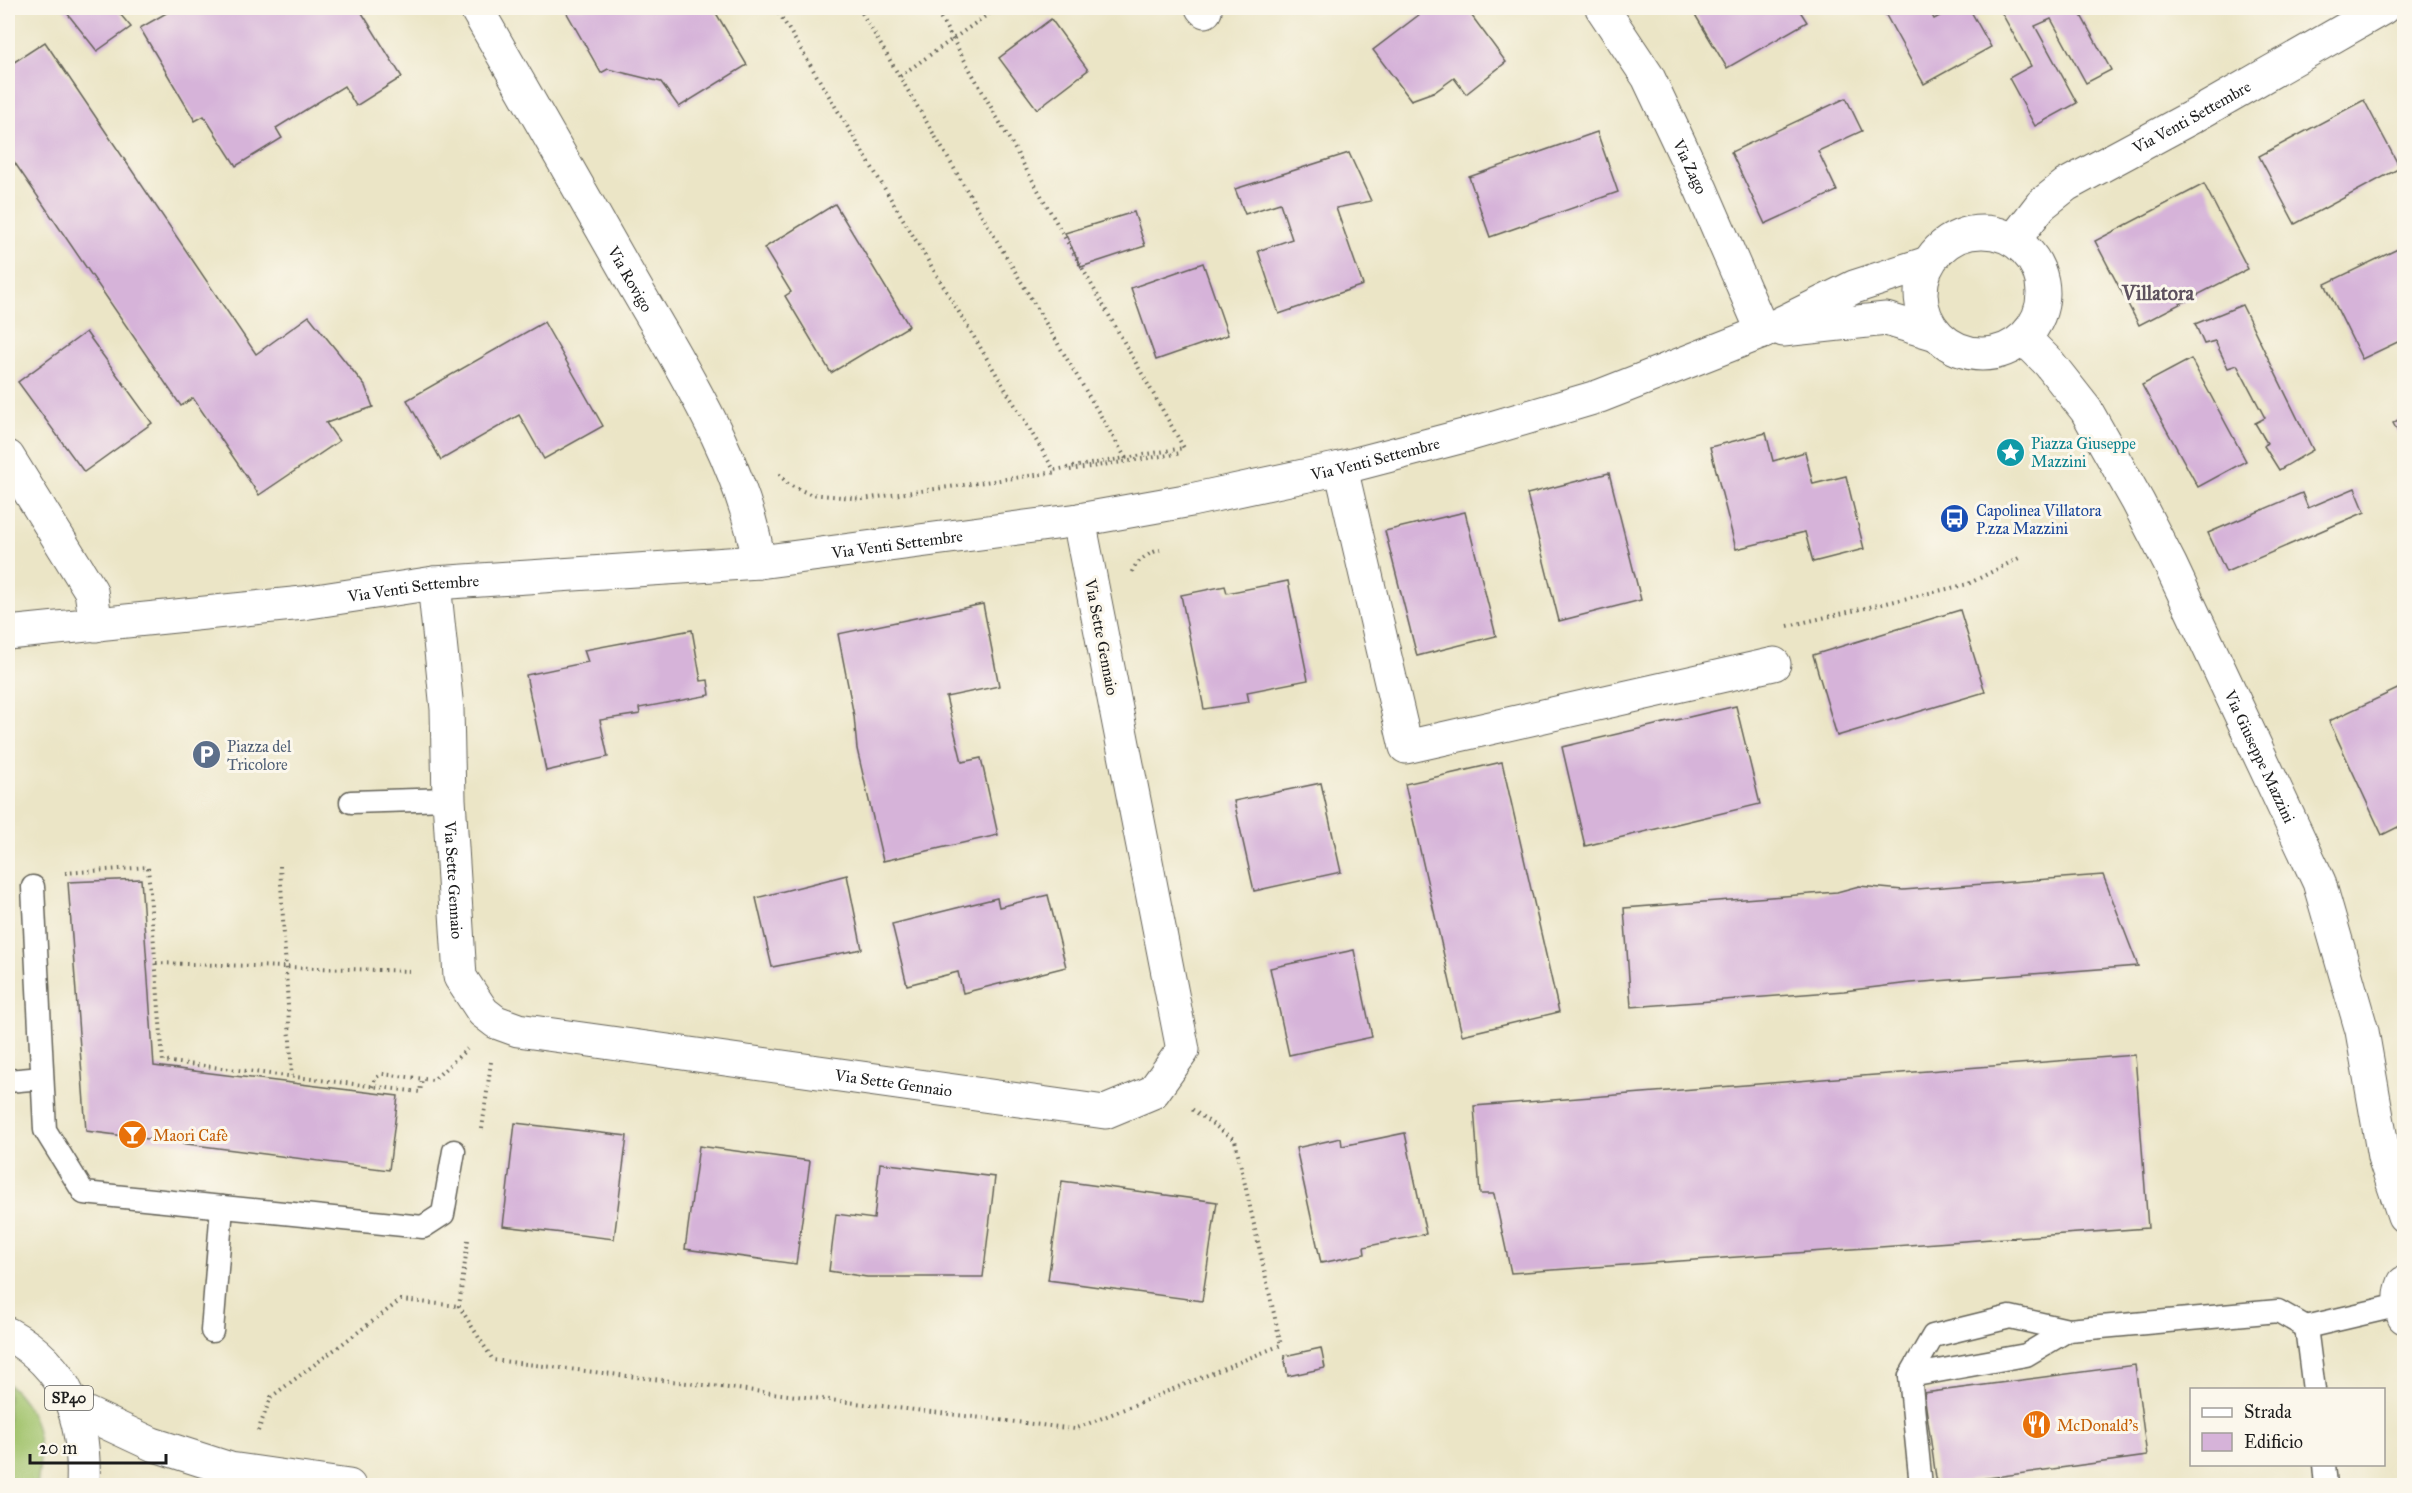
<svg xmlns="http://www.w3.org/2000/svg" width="2412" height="1493" font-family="'IM FELL Great Primer',serif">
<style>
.green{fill:#a1c36c;stroke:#5e7044;stroke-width:1.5}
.building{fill:#d6b3d9}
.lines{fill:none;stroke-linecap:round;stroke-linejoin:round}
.service-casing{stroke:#646258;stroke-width:25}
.minor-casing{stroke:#646258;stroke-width:35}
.tertiary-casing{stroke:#646258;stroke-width:35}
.primary-casing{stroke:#646258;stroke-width:35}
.path{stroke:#646258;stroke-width:4;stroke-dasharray:1.5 4.5;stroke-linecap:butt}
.service{stroke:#fff;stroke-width:22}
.minor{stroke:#fff;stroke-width:33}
.tertiary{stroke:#fff;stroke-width:33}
.primary{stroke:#fff;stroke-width:33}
.labels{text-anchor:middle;stroke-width:6;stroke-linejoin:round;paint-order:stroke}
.shield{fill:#fbf7ec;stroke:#5f5e5a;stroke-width:1.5}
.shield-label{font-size:15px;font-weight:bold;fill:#1c1c1c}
.street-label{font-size:16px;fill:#1c1c1c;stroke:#fbf7ec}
.culture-label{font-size:16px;fill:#0d838f;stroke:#fbf7ec;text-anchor:start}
.transit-label{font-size:16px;fill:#164399;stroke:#fbf7ec;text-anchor:start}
.service-label{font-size:16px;fill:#4e5e75;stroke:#fbf7ec;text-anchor:start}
.food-label{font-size:16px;fill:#c56008;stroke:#fbf7ec;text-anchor:start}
.quarter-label{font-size:20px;font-weight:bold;fill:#5d515e;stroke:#fbf7ec}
</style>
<rect width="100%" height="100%" fill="#fbf7ec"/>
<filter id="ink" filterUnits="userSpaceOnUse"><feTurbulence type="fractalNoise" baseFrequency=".0167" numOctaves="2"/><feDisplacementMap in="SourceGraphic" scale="12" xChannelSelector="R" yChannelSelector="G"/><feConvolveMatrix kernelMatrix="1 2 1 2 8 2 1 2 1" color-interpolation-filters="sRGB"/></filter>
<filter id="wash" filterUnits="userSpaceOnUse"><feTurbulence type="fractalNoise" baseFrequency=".008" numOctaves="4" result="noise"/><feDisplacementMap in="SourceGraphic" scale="24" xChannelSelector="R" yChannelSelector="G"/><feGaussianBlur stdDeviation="1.35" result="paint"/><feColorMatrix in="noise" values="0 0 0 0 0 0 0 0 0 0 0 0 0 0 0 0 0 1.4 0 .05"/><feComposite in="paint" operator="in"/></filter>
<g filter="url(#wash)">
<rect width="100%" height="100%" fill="#ebe5c6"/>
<path class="green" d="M8,1384c31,26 36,64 29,101h-29z"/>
<g id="blocks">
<g class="building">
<polygon points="63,8 115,8 131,27 97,51"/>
<polygon points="175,8 359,8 402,77 356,106 344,86 276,128 282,138 236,166 204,116 195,121 140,28"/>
<polygon points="564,8 713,8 747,65 679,107 661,82 608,69 601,73"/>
<polygon points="1428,8 1466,8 1506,62 1466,94 1454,78 1436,91 1411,100 1373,50"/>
<polygon points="1691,8 1798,8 1807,22 1727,68"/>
<polygon points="1882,8 1928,8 1934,19 1955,8 1969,8 1991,47 1924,84"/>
<polygon points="1999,8 2077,8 2111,70 2086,83 2051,19 2035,26 2077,103 2035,126 2009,78 2031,66"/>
<polygon points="1051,19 1088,70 1037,109 999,58"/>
<polygon points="45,42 256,354 309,316 365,386 373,407 326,423 339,441 259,495 193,398 181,406 8,153 8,66"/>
<polygon points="1846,98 1862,131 1818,151 1837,191 1765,224 1731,152"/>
<polygon points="2364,100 2400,168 2295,224 2259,156"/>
<polygon points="1597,132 1618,192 1490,237 1469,177"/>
<polygon points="1349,153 1371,201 1336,208 1363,285 1279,314 1258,251 1292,239 1280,203 1245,214 1235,189"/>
<polygon points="2204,184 2248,269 2139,325 2095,241"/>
<polygon points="835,204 909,326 831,373 785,296 791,292 764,248"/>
<polygon points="1134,212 1145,246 1081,267 1065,233"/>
<polygon points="2404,246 2404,339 2362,359 2325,284"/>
<polygon points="1203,263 1228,335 1156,360 1131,288"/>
<polygon points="2242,305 2313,450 2279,470 2264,446 2267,443 2255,423 2265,418 2237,365 2228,368 2215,341 2204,344 2195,324"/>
<polygon points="544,322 603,426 544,459 519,415 441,460 407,400"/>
<polygon points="86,332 152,423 84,472 18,382"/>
<polygon points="2191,359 2246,461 2198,487 2142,385"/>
<polygon points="2404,416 2404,443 2393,423"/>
<polygon points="1766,433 1773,461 1805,452 1813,484 1846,476 1864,549 1813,562 1805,532 1736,549 1710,447"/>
<polygon points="1609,473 1641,600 1559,621 1527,494"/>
<polygon points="2355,488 2365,512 2226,572 2208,533 2302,493 2308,508"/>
<polygon points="1465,512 1496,636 1417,656 1385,531"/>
<polygon points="1288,581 1308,680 1247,692 1249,702 1204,709 1181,595 1225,586 1227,593"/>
<polygon points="983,604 999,686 946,697 962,762 981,758 998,835 883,861 857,749 854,716 838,634"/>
<polygon points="1960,610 1985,692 1837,736 1813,655"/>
<polygon points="692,630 701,681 708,680 710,695 639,708 640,714 600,720 608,757 546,771 526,675 588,662 584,650"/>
<polygon points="2404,686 2404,824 2382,835 2329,721"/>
<polygon points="1736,706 1760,804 1585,846 1562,747"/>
<polygon points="1502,762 1559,1012 1462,1035 1405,784"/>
<polygon points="1321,783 1341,872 1254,891 1234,801"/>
<polygon points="847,875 862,949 772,967 756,898"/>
<polygon points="2103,875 2138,966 1910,983 1844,991 1631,1007 1624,908 1837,892 1859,886 1903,890"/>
<polygon points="141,879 154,1066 398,1096 389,1170 86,1131 68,882"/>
<polygon points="1048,895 1066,967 963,993 958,972 907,985 892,924 997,898 999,907"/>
<polygon points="1354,950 1372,1037 1289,1055 1270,968"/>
<polygon points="2135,1055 2148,1228 1511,1273 1494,1194 1480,1194 1474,1106"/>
<polygon points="515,1123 627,1136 614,1239 503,1226"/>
<polygon points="1405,1133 1426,1234 1364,1247 1365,1254 1321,1263 1296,1148 1341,1138 1342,1146"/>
<polygon points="699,1146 810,1161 796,1264 685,1249"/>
<polygon points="880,1163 995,1177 983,1277 867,1277 829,1271 836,1214 874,1219"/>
<polygon points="1062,1181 1217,1202 1202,1301 1048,1280"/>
<polygon points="1321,1348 1325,1368 1288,1376 1284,1356"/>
<polygon points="2135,1365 2147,1456 1937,1485 1924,1393"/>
</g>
</g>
</g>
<g filter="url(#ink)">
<use href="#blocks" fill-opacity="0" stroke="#646258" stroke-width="1.5"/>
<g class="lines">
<defs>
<g id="service">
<polyline points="351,802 449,799"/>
<polyline points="33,887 45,1130 84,1193 423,1227 443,1214 454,1151"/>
<polyline points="8,1081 42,1078"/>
<polyline points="212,1331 222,1207"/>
<polyline points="1910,1376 2026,1355 2068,1330 2278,1311 2306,1327"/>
<polyline points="2314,1390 2306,1327 2400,1305"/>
<polyline points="2324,1464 2326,1486"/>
<polyline points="1921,1486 1910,1376 1933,1336 2010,1317 2068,1330"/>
</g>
<g id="minor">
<path id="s1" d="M476,8c53,92 105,184 158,277 50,87 108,176 125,277"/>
<polyline points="1202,8 1205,11"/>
<polyline points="8,457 91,591 96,625"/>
<polyline points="1341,468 1406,747 1774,664"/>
<path id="s2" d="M434,583l13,126 2,90 11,178 23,35 13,10 22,8 587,82 48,-20 30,-42 -104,-530"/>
<path id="s3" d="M8,633l295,-30 131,-20 325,-21 320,-42 112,-20 150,-32 130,-34 129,-38 163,-64"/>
</g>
<g id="tertiary">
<path id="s4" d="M1602,8l46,69 53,112 62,143"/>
<circle cx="1982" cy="293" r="61"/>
<path id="s5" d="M2014,240l27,-35 25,-20 128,-69 189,-108"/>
<polyline points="1783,330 1886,319 1936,334"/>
<polyline points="1763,332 1854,287 1928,263"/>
<path id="s6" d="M2024,338l25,25 37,47 52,92 32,62 149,318 43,149 22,126 20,59"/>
<path d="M2404,1283c-5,12 -4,22 0,34"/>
</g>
<g id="primary">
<path d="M8,1334c60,33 78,85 75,152"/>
<polyline points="75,1408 152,1444 230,1469 349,1486"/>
</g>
</defs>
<use href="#service" class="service-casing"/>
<use href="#minor" class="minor-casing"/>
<use href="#tertiary" class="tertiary-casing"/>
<use href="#primary" class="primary-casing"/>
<g class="path">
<polyline points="776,8 1054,470 1184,448 935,8"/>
<polyline points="859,8 1128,462"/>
<polyline points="900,76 997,8"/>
<polyline points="1070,470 1182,453"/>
<polyline points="779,474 789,485 810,494 863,499 1057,472"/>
<path d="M1132,572c3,-10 18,-20 28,-22"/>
<polyline points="1788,626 1968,584 2021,557"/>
<polyline points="280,866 292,1076"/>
<polyline points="65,873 148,867 163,1061 420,1092 422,1078"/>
<polyline points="156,963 413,971"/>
<polyline points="373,1087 375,1078 382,1074 433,1080 467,1049"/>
<polyline points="482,1129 491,1062"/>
<polyline points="468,1240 459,1306 493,1360 1075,1429 1281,1345 1235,1140 1190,1108"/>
<polyline points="258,1431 271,1397 401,1300 459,1306"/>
</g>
<use href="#service" class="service"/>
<use href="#minor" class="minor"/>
<use href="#tertiary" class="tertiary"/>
<use href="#primary" class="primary"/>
</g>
</g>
<defs>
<symbol id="sight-disc" viewBox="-11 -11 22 22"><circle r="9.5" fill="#0f9aa8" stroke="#fbf7ec"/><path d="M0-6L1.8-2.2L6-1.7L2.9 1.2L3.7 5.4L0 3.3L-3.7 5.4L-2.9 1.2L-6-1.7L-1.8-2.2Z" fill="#fff"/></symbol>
<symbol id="bus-disc" viewBox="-11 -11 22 22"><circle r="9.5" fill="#1a4fb4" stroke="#fbf7ec"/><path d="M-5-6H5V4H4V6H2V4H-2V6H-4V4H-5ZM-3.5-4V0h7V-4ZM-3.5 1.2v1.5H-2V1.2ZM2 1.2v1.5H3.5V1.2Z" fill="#fff"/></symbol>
<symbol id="parking-disc" viewBox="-11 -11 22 22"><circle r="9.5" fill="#5c6f8a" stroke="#fbf7ec"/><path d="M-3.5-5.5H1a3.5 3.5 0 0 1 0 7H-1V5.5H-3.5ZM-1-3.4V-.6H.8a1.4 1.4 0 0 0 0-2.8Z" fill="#fff"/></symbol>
<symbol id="bar-disc" viewBox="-11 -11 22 22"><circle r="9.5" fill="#e8710a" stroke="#fbf7ec"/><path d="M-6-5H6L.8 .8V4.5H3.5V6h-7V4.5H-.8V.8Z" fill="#fff"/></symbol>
<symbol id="restaurant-disc" viewBox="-11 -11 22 22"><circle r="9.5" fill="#e8710a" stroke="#fbf7ec"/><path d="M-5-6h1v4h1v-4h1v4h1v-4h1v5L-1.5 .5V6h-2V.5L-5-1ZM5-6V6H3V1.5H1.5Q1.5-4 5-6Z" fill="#fff"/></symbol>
</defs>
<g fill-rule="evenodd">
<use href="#sight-disc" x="1994" y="436" width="33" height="33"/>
<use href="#bus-disc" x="1938" y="502" width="33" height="33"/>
<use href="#parking-disc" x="190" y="738" width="33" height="33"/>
<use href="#bar-disc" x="116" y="1118" width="33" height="33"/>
<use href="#restaurant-disc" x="2020" y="1408" width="33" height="33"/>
</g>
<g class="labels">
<rect class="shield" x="45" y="1386" width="48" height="24" rx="4.5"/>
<g class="shield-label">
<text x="69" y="1403">SP40</text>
</g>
<g class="street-label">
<text dy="6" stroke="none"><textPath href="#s5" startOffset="219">Via Venti Settembre</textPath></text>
<text dy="6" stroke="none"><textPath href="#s4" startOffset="182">Via Zago</textPath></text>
<text dy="6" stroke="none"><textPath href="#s1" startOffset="312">Via Rovigo</textPath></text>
<text dy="6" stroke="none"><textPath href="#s3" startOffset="1380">Via Venti Settembre</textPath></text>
<text dy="6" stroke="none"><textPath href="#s3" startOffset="894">Via Venti Settembre</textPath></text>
<text dy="6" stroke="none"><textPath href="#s3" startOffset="408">Via Venti Settembre</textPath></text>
<text transform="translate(1102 637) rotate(79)" y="6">Via Sette Gennaio</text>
<text dy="6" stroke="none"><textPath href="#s6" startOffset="483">Via Giuseppe Mazzini</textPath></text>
<text dy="6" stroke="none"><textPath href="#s2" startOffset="298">Via Sette Gennaio</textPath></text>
<text dy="6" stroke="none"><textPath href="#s2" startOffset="856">Via Sette Gennaio</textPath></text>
</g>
<g class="culture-label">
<text x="2031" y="449">Piazza Giuseppe<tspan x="2031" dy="18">Mazzini</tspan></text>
</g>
<g class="transit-label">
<text x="1976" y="516">Capolinea Villatora<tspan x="1976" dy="18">P.zza Mazzini</tspan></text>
</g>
<g class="service-label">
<text x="227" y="752">Piazza del<tspan x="227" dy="18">Tricolore</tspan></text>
</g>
<g class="food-label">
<text x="153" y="1141">Maori Cafè</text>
<text x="2057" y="1431">McDonald's</text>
</g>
<g class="quarter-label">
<text x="2158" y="300">Villatora</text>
</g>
</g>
<rect width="2412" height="1493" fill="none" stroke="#fbf7ec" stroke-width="30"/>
<rect x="2190" y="1388" width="195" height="78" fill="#fbf7ec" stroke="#a29f99" stroke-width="1.5"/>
<rect x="2202" y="1408" width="30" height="9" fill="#ffffff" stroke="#a29f99" stroke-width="1.5"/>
<text x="2244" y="1418" font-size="18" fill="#1c1c1c">Strada</text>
<rect x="2202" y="1433" width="30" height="18" fill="#d6b3d9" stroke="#a29f99" stroke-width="1.5"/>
<text x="2244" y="1448" font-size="18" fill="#1c1c1c">Edificio</text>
<path d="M30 1454v9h136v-9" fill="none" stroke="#1c1c1c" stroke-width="3"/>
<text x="39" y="1454" font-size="18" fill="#1c1c1c" stroke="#fbf7ec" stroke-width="4.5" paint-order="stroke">20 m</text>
</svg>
